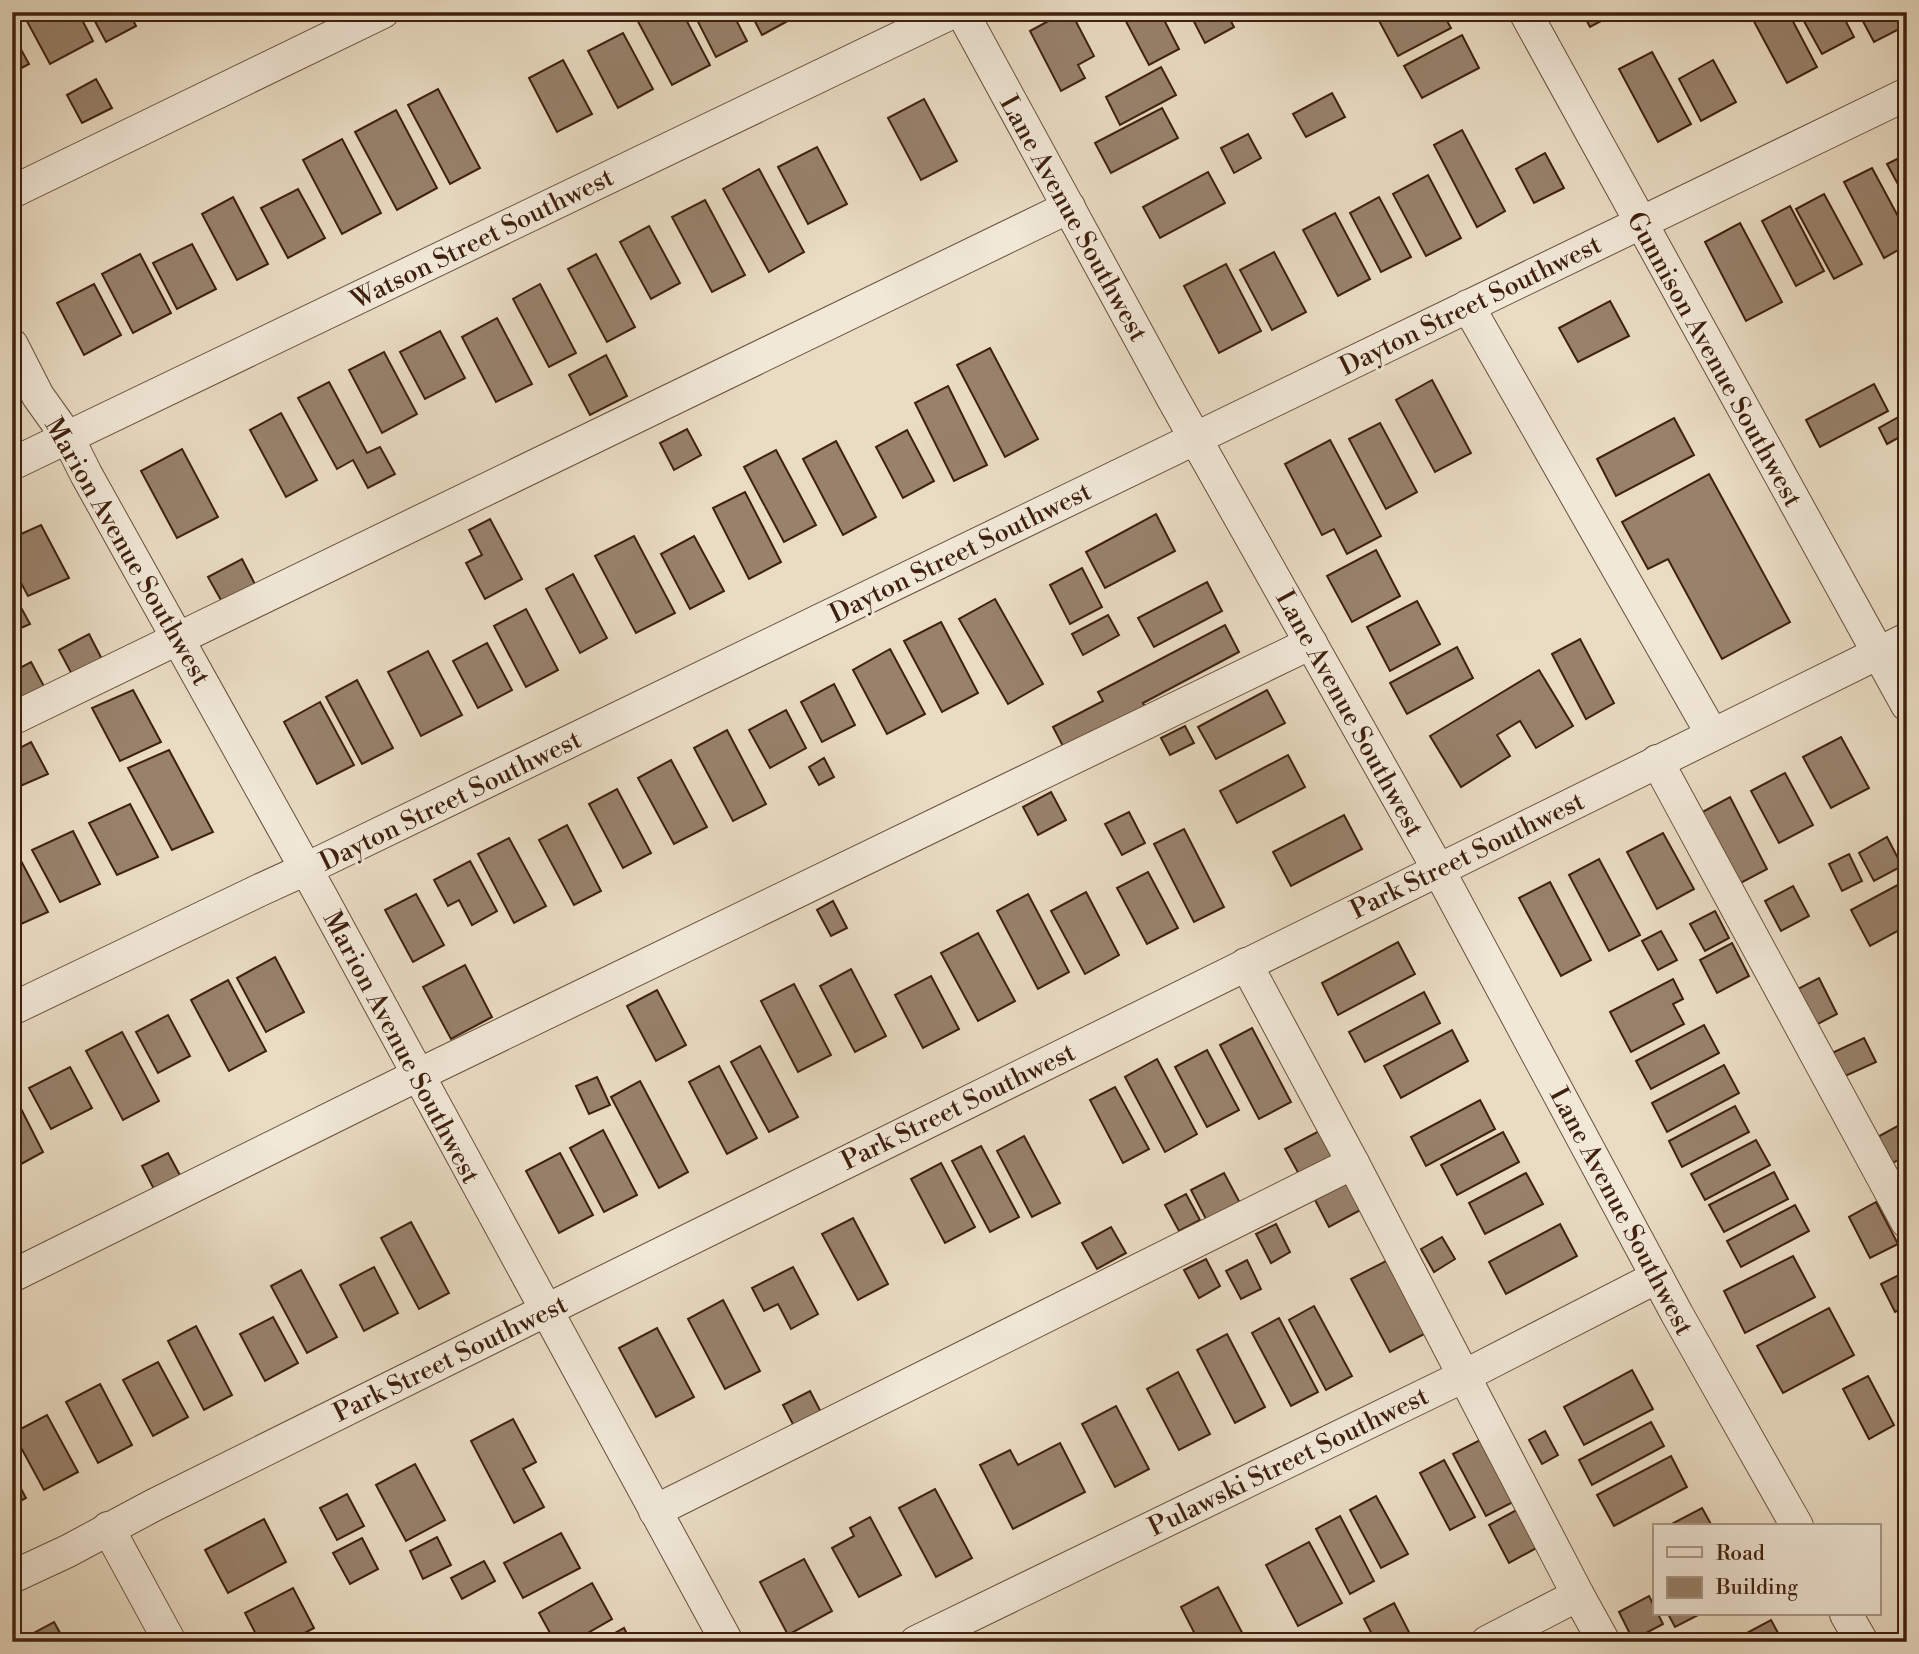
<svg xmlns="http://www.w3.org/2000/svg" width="1919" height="1654" font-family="'Libre Bodoni',serif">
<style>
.building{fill:#98826c;stroke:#40200e;stroke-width:2}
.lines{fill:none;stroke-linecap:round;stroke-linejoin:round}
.minor-casing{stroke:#6a4f3b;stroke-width:34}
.minor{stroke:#f1e8d8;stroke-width:32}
.labels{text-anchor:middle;stroke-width:6;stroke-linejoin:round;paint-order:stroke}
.street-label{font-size:26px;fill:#40200e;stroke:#f1e8d8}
</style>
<rect width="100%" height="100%" fill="#e9dcc3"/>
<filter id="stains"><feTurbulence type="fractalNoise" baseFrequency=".00286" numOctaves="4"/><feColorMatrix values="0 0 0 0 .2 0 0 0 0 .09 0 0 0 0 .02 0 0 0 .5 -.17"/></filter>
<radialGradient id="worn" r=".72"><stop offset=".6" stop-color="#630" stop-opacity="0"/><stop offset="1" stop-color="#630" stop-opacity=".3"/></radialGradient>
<g class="building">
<polygon points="22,12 78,12 93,41 50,64"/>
<polygon points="90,12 129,12 136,26 106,42"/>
<polygon points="637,12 682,12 710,65 672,85 634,14"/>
<polygon points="693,12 732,12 747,41 716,57"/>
<polygon points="750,12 804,12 762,35"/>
<polygon points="1065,12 1071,12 1094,56 1078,65 1085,78 1061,91 1030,31"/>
<polygon points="1121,12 1160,12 1179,49 1149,65"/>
<polygon points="1189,12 1226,12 1234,27 1205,43"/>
<polygon points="1387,12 1442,12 1451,28 1398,56 1377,17"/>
<polygon points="1582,12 1618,12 1590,27"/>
<polygon points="1758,12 1788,12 1817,67 1787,83 1751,16"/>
<polygon points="1804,12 1841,12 1854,37 1822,54 1800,14"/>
<polygon points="1858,12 1901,12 1907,25 1874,42"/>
<polygon points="12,33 29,64 12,73"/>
<polygon points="623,33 653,89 618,108 588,51"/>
<polygon points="1462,35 1479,68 1422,98 1404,66"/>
<polygon points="1652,52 1691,124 1658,142 1619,69"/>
<polygon points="563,60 592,114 557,132 529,78"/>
<polygon points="1713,60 1736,102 1701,121 1679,79"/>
<polygon points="1161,67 1176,95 1120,125 1106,97"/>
<polygon points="96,79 112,108 82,123 67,95"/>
<polygon points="438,89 480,168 450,184 408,105"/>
<polygon points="1332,93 1345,117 1306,137 1293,114"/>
<polygon points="924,99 957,161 921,180 888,118"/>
<polygon points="1162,108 1178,138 1111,173 1095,143"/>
<polygon points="396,110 437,188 397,210 355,132"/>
<polygon points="1462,130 1505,211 1477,227 1434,145"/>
<polygon points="1248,134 1261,158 1234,173 1221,148"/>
<polygon points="342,139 381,213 342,234 303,160"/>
<polygon points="817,147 847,204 808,224 778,167"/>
<polygon points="1545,153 1564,188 1534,203 1516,169"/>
<polygon points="1907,154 1907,201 1887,164"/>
<polygon points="1872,168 1907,233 1907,245 1884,258 1844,182"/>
<polygon points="759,169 804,252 769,272 723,189"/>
<polygon points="1208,172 1225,203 1160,238 1143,207"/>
<polygon points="1428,175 1461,238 1426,256 1393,194"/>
<polygon points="298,189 325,238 288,258 261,208"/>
<polygon points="1824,194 1862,264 1834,279 1796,209"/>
<polygon points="233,197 268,264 237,280 202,214"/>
<polygon points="1379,197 1411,257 1381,272 1350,213"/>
<polygon points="705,200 745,275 712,292 672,217"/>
<polygon points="1790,206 1824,271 1796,286 1762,221"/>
<polygon points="1335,213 1370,279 1338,296 1303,230"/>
<polygon points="1740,223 1782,302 1746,321 1705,242"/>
<polygon points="649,226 680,283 651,299 620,242"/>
<polygon points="192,244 216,289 177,309 153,263"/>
<polygon points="1274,252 1306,312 1272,330 1240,270"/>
<polygon points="140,254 171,313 133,333 102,274"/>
<polygon points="596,254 635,327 607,342 568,269"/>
<polygon points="1226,264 1261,331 1219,353 1184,286"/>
<polygon points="94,284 121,335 84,355 57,303"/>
<polygon points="540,284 576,353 549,367 513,299"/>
<polygon points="1610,301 1629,336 1578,362 1559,328"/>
<polygon points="497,318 532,384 496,402 462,337"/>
<polygon points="440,331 465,378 425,399 400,352"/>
<polygon points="990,348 1038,439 1005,457 957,365"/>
<polygon points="384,352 417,414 382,433 349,370"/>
<polygon points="606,355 627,396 590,415 569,375"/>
<polygon points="1432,380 1471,453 1435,472 1396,400"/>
<polygon points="329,382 367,453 380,447 395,474 368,488 353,460 337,469 298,398"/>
<polygon points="1874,384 1888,411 1820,447 1806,420"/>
<polygon points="948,386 987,465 954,481 915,403"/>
<polygon points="281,413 317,480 286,497 250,430"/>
<polygon points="1902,415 1907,424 1907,433 1887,444 1879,428"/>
<polygon points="1674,418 1694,455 1616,496 1597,459"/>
<polygon points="1380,423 1417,492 1386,509 1349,439"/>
<polygon points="687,429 701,455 674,470 660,443"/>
<polygon points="907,430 934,481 903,498 876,447"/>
<polygon points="1330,440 1381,536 1347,554 1334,529 1322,535 1285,464"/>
<polygon points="836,441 876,517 843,535 803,459"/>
<polygon points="182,449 218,517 177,538 141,471"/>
<polygon points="776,450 816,525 784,542 744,467"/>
<polygon points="1709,474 1790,622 1722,659 1668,559 1648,569 1622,522"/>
<polygon points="745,492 781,562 749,579 713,508"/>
<polygon points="1156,514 1175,551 1105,588 1086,552"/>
<polygon points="490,519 522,579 485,599 466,563 482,555 469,530"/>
<polygon points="41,525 69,578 28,596 12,566 12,538"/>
<polygon points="634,536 675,613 636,633 595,556"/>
<polygon points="694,536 724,591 690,609 661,554"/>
<polygon points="1376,550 1400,596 1352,622 1327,576"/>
<polygon points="242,559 260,594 227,611 208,577"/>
<polygon points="1082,568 1102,607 1070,624 1050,585"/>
<polygon points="573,574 607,638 580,653 546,589"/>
<polygon points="1207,582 1222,611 1154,647 1138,618"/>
<polygon points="12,591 30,624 12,632"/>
<polygon points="995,599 1043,684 1008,704 959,619"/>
<polygon points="1417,601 1440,644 1390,671 1367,627"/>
<polygon points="526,609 558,670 526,687 494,626"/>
<polygon points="1108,615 1119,635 1083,655 1072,634"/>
<polygon points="941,622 978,693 942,712 904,641"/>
<polygon points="1225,625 1239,652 1143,703 1146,709 1066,752 1053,727 1103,701 1098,692"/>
<polygon points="89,634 106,667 75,680 59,650"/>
<polygon points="1580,639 1614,703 1586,719 1552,654"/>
<polygon points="487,643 512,690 478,708 453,661"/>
<polygon points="1457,647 1473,678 1407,714 1390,683"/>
<polygon points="890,649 925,714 887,734 853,670"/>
<polygon points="428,651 462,715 421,736 388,672"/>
<polygon points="31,662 48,694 17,707 12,697 12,672"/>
<polygon points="1539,670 1573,726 1536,748 1520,721 1497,735 1510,756 1461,787 1430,736"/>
<polygon points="357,680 393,748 362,764 326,697"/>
<polygon points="834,684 855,725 822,742 801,702"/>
<polygon points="133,690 161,742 120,761 92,708"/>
<polygon points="1267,690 1285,723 1216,759 1198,727"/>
<polygon points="320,702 354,765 317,784 284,722"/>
<polygon points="786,710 806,748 770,768 749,730"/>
<polygon points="1185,726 1194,743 1170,755 1161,738"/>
<polygon points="727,730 766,804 733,821 694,748"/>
<polygon points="1841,737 1869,788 1831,808 1803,757"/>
<polygon points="31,742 48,774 18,787 12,777 12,752"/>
<polygon points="169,750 213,832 172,850 128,768"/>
<polygon points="1288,755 1305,787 1237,823 1220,791"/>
<polygon points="824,758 834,777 819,785 809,767"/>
<polygon points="671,760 707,827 674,844 638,778"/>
<polygon points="1785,773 1813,825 1779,843 1751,791"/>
<polygon points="617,789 651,853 623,868 589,804"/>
<polygon points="1051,792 1066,820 1038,835 1023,807"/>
<polygon points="1730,797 1767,869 1735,886 1697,815"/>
<polygon points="130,804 158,857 117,875 89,823"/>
<polygon points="1129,812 1145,843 1122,855 1105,824"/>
<polygon points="1344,815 1362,849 1291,886 1273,852"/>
<polygon points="567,825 601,891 574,905 539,840"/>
<polygon points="1184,829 1224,907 1194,922 1154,844"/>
<polygon points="73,831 100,884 60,902 32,850"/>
<polygon points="1663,833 1694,889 1657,909 1627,852"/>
<polygon points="1887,837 1902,866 1874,881 1859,853"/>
<polygon points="509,838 546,906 514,923 478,854"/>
<polygon points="1849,854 1862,881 1842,891 1829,864"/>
<polygon points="20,859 48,912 12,928 12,863"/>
<polygon points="1599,859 1640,935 1609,951 1569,875"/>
<polygon points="470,861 497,911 472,925 459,900 448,906 434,880"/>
<polygon points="1148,872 1178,928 1147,944 1117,888"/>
<polygon points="1907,880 1907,926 1870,946 1851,910"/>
<polygon points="1550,882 1591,960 1561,976 1519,898"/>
<polygon points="1793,886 1809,916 1781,931 1765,901"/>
<polygon points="1086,892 1119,955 1085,974 1051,911"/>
<polygon points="416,894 444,945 413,962 385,910"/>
<polygon points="1028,894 1069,972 1038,989 997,911"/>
<polygon points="833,901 847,928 831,936 817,910"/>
<polygon points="1715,911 1729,938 1705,951 1690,924"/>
<polygon points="1661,931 1677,960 1658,970 1642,941"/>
<polygon points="978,933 1015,1001 978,1021 941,953"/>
<polygon points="1398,942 1415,974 1338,1015 1322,983"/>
<polygon points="1732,943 1749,976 1717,993 1700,960"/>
<polygon points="275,957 304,1012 266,1032 237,978"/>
<polygon points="465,965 492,1017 451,1039 423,987"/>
<polygon points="851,969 886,1036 855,1052 820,986"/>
<polygon points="931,976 959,1029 923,1048 895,995"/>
<polygon points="1819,978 1837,1014 1810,1028 1792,992"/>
<polygon points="1673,979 1683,999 1673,1004 1684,1024 1631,1052 1610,1012"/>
<polygon points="228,980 266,1051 229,1071 191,1000"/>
<polygon points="794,984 831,1055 798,1072 761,1001"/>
<polygon points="657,990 686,1045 656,1061 627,1006"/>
<polygon points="1424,992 1440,1023 1365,1062 1349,1032"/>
<polygon points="168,1015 190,1056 158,1073 136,1032"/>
<polygon points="1704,1025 1719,1053 1651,1089 1636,1061"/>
<polygon points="1252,1028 1291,1102 1259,1119 1220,1045"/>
<polygon points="1452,1030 1468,1061 1401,1098 1384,1066"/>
<polygon points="122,1032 159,1101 123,1120 86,1051"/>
<polygon points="1864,1038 1876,1062 1843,1077 1832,1053"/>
<polygon points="760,1046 798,1117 769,1132 731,1062"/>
<polygon points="1207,1050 1239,1110 1207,1127 1175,1067"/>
<polygon points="1157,1059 1197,1134 1165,1152 1125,1077"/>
<polygon points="1724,1065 1739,1093 1667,1132 1652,1103"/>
<polygon points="719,1066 757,1138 727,1154 689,1082"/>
<polygon points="70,1067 92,1108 51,1129 29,1088"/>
<polygon points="597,1077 610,1105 589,1114 576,1086"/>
<polygon points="640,1081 688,1172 659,1188 611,1097"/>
<polygon points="1115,1087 1149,1149 1123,1163 1090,1100"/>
<polygon points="15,1097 43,1152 12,1169 12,1099"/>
<polygon points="1480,1100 1495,1129 1426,1166 1411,1137"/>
<polygon points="1735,1106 1749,1132 1682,1167 1669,1141"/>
<polygon points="1903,1123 1907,1130 1907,1155 1889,1165 1874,1139"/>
<polygon points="1323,1129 1337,1156 1300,1176 1285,1149"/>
<polygon points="603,1130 637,1195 604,1212 570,1148"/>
<polygon points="1503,1132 1519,1162 1457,1195 1441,1165"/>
<polygon points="1024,1136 1060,1203 1032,1217 997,1151"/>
<polygon points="1756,1140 1770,1165 1705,1200 1691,1174"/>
<polygon points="981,1146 1019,1217 990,1232 952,1161"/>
<polygon points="168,1153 182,1179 156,1193 142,1166"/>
<polygon points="560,1153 593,1215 559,1233 526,1171"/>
<polygon points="941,1163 975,1227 945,1243 911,1179"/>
<polygon points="1774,1172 1788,1199 1724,1232 1709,1205"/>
<polygon points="1224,1173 1240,1203 1207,1221 1191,1190"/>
<polygon points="1526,1173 1543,1204 1485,1234 1469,1203"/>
<polygon points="1351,1180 1366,1207 1329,1227 1315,1200"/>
<polygon points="1186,1194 1200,1220 1179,1231 1165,1205"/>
<polygon points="1876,1202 1898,1244 1870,1258 1849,1217"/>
<polygon points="1795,1205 1809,1231 1741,1267 1727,1241"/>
<polygon points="853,1218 888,1284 858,1300 822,1234"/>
<polygon points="411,1222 449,1293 419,1309 381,1238"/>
<polygon points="1276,1224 1290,1252 1271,1263 1256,1234"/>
<polygon points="1560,1224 1577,1256 1506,1294 1489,1262"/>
<polygon points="1111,1227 1126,1253 1097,1269 1082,1243"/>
<polygon points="1442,1237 1455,1259 1434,1272 1421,1249"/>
<polygon points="1793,1256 1815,1297 1745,1333 1724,1291"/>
<polygon points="1206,1259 1220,1286 1199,1298 1184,1270"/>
<polygon points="1247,1260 1261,1289 1241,1299 1226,1271"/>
<polygon points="1388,1260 1426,1333 1390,1352 1351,1279"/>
<polygon points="374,1267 398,1313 364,1331 340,1285"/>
<polygon points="793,1267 818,1314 791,1329 778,1304 764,1311 752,1288"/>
<polygon points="301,1270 337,1337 307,1353 271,1286"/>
<polygon points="1907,1271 1907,1306 1895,1312 1881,1284"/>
<polygon points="723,1300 760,1371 725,1389 688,1319"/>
<polygon points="1314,1306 1352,1376 1326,1390 1289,1320"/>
<polygon points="1829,1308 1854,1355 1783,1393 1757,1346"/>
<polygon points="273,1317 298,1363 265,1381 240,1334"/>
<polygon points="1279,1318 1318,1392 1291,1406 1252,1333"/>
<polygon points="196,1326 232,1395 204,1410 168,1341"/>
<polygon points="657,1328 694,1397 656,1417 619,1348"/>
<polygon points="1227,1334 1265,1407 1235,1423 1197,1350"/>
<polygon points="158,1362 188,1417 153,1436 123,1380"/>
<polygon points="1632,1370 1653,1409 1584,1445 1564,1407"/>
<polygon points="1178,1372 1210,1434 1179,1450 1147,1389"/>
<polygon points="1868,1376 1894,1425 1869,1439 1843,1389"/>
<polygon points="100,1384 132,1445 98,1463 66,1402"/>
<polygon points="810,1391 824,1418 797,1432 783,1405"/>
<polygon points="1116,1406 1149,1469 1115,1487 1082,1424"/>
<polygon points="47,1415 78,1472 44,1490 13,1433"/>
<polygon points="513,1419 536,1462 523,1469 544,1507 514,1523 471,1441"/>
<polygon points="1651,1422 1664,1446 1592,1485 1579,1460"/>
<polygon points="1545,1431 1558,1455 1542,1464 1529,1440"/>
<polygon points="1480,1440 1513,1502 1486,1516 1453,1454"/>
<polygon points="1060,1443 1085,1492 1013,1529 980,1465 1010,1450 1018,1465"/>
<polygon points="1671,1456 1687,1487 1614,1526 1597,1495"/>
<polygon points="1444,1460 1475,1517 1450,1530 1420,1473"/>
<polygon points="415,1464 445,1520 406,1541 376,1485"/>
<polygon points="12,1472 26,1498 12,1505"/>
<polygon points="935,1489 972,1558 936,1577 899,1508"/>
<polygon points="347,1494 364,1526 337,1540 320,1508"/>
<polygon points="1376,1496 1408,1554 1381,1568 1350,1510"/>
<polygon points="1520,1508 1540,1546 1509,1563 1489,1525"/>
<polygon points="1702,1508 1712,1526 1668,1526"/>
<polygon points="1340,1516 1374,1581 1350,1594 1316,1529"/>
<polygon points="870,1517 901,1575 859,1597 832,1548 854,1536 850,1528"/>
<polygon points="264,1519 286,1562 228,1593 205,1550"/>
<polygon points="561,1533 580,1568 523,1598 504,1563"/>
<polygon points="437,1537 451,1565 423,1579 410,1551"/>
<polygon points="362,1538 378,1569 350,1584 333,1553"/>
<polygon points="1309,1542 1342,1603 1298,1626 1266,1565"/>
<polygon points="804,1559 832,1611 788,1635 760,1582"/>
<polygon points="484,1561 495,1581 462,1599 451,1578"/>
<polygon points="592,1583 612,1619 572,1642 555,1642 539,1613"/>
<polygon points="1218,1587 1247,1642 1199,1642 1181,1607"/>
<polygon points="293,1588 314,1628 288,1642 260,1642 245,1613"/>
<polygon points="1649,1596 1655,1608 1655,1614 1658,1614 1663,1624 1633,1640 1619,1612"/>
<polygon points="1394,1603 1411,1636 1401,1642 1376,1642 1364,1619"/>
<polygon points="1668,1614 1700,1614 1675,1627"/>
<polygon points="1771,1620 1783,1642 1730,1642"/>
<polygon points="54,1622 65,1642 17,1642"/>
<polygon points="624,1628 631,1642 599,1642"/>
<polygon points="400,1633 405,1642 384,1642"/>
<polygon points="1100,1634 1103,1642 1086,1642"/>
</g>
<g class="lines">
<defs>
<g id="minor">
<polyline points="962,12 1172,397 1438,869 1677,1314 1797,1526"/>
<polyline points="1525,12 1907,705"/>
<polyline points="12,192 383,12"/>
<polyline points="1468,306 1712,734"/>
<polyline points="12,345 38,396 68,438 86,474 321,896 727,1642"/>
<polyline points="12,464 953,12"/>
<polyline points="12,719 1069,207"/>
<polyline points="1657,761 1907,1222"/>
<polyline points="1246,964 1353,1163 1578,1595 1604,1642"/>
<polyline points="12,1009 260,890 306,869 1907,94"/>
<polyline points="12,1276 418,1075 1311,643"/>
<polyline points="655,1511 1353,1163"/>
<polyline points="108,1528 170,1642"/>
<polyline points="12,1577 68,1551 152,1506 583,1292 1907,639"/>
<polyline points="1846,1614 1862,1642"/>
<polyline points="916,1642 1464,1376 1657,1277"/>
<polyline points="1487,1642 1578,1595"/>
</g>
</defs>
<use href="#minor" class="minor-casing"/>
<use href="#minor" class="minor"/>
</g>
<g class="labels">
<g class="street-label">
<text transform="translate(1074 218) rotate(61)" y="9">Lane Avenue Southwest</text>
<text transform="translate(482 238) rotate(-26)" y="9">Watson Street Southwest</text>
<text transform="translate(1470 305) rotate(-26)" y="9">Dayton Street Southwest</text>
<text transform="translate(1715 359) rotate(61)" y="9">Gunnison Avenue Southwest</text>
<text transform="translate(128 551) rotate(60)" y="9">Marion Avenue Southwest</text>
<text transform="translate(960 552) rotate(-26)" y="9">Dayton Street Southwest</text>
<text transform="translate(1350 713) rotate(61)" y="9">Lane Avenue Southwest</text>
<text transform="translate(450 800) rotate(-26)" y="9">Dayton Street Southwest</text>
<text transform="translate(1467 855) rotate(-26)" y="9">Park Street Southwest</text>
<text transform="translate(402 1047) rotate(62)" y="9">Marion Avenue Southwest</text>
<text transform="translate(958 1106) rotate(-26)" y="9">Park Street Southwest</text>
<text transform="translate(1622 1211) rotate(62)" y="9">Lane Avenue Southwest</text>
<text transform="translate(450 1358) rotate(-26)" y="9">Park Street Southwest</text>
<text transform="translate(1288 1461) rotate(-26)" y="9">Pulawski Street Southwest</text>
</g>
</g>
<rect width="1919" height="1654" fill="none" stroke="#e9dcc3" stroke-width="42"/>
<rect x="14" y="14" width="1891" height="1626" fill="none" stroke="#40200e" stroke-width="3.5"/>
<rect x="21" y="21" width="1877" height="1612" fill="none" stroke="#40200e" stroke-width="2"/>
<rect x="1653" y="1524" width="228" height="91" fill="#f1e8d8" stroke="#aa9887" stroke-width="2"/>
<rect x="1667" y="1547" width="35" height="10" fill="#f1e8d8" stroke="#aa9887" stroke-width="2"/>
<text x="1716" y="1560" font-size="21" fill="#40200e">Road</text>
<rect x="1667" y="1577" width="35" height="21" fill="#98826c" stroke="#aa9887" stroke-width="2"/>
<text x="1716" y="1594" font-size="21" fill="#40200e">Building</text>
<rect width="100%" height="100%" filter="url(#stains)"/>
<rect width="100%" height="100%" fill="url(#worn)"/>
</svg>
